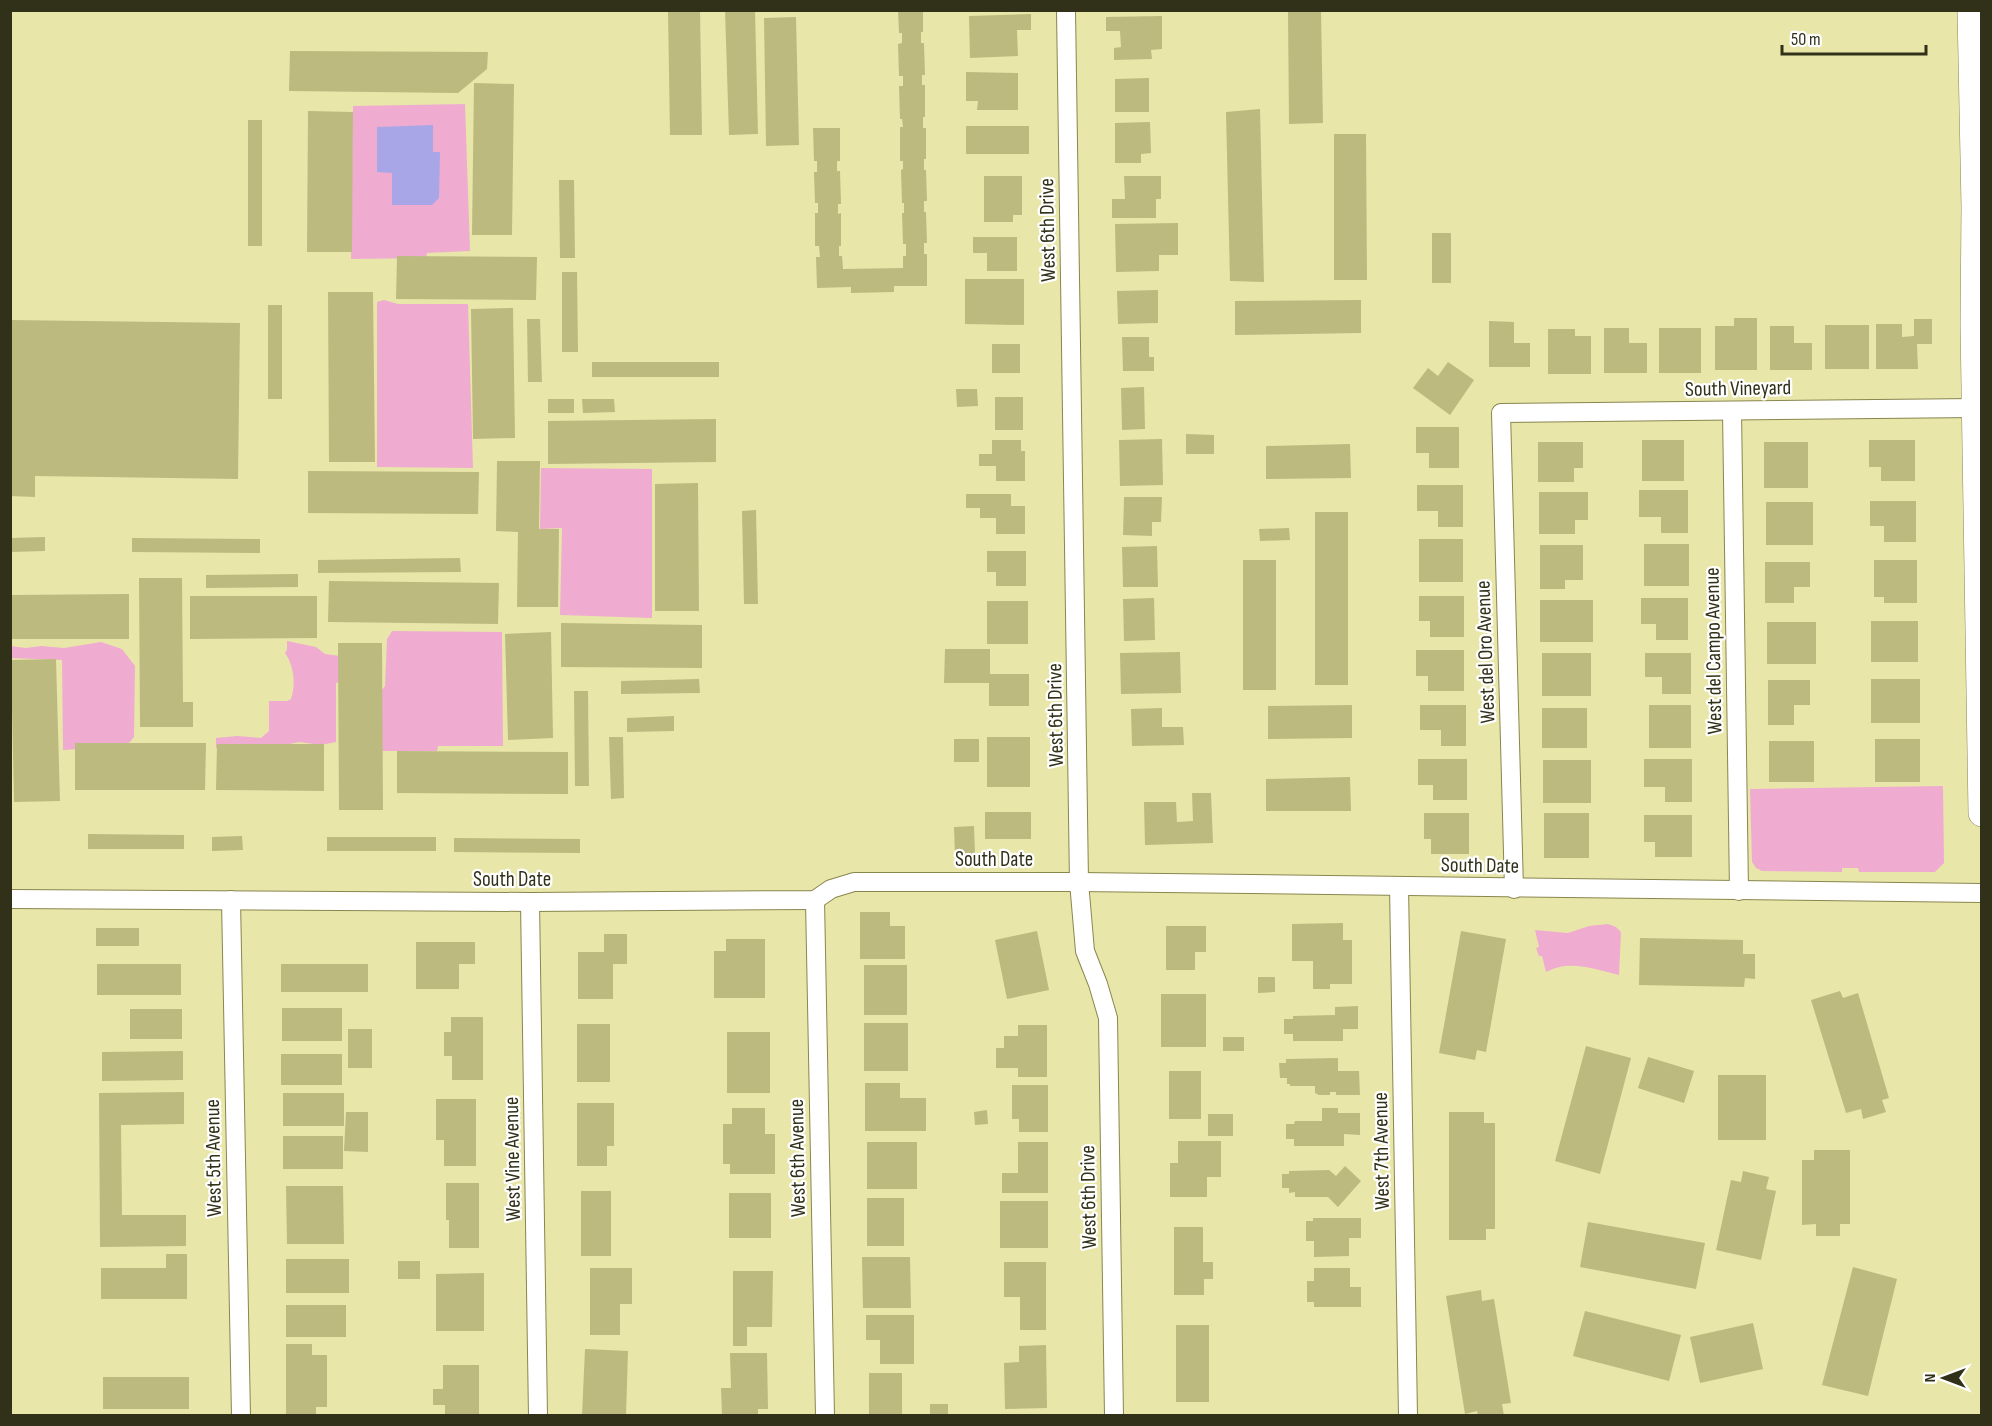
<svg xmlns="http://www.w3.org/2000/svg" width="1992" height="1426" font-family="'Sofia Sans Condensed',sans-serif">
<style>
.green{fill:#efacd0;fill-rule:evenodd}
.water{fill:#a9a6e7}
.building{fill:#bcba7f}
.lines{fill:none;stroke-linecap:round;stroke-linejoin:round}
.street-casing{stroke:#89864e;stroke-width:20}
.secondary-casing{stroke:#89864e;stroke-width:28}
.street{stroke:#fff;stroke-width:18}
.secondary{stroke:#fff;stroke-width:27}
.labels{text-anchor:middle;stroke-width:4.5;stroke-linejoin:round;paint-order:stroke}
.street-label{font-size:21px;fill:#313018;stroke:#fff}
</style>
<rect width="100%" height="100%" fill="#e9e6aa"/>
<g class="green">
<path d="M465,104l5,147 -43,2 -1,5 -75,1 2,-153zM433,150v2h6l-1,24 -46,29v-33h-15z"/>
<polygon points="384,300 398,304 468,304 473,468 377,467 377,302"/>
<polygon points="541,468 652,469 652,618 560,615 562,528 540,529"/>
<polygon points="392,631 502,632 503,746 438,746 437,751 381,751 381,691 385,686 387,639"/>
<path d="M287,641l29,6 9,7 15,2 1,26 -5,1v59l-15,3 -22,-3 -18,4 -65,2v-10l21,-2 24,2 8,-7v-30h18l4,-2c5,-15 3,-33 -6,-46l2,-3z"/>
<polygon points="101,642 122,649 135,666 134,737 129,743 111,747 63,750 62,660 11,658 10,646 26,648 41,646 64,648"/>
<polygon points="1943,786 1944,863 1935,872 1859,872 1858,868 1842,868 1842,872 1762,871 1756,868 1752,862 1750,789"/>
<path d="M1608,924l8,3 5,5 -2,43c-24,-6 -50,-16 -73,-3l-4,-16h-3l-3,-8 3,-1 -4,-17 33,3 21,-7z"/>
</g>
<polygon class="water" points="433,125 433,152 440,152 439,198 432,205 392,205 392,173 377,172 377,127"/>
<g class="building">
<polygon points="668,10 700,10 702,135 670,135"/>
<polygon points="725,10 755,10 758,134 729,135"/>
<polygon points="898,10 923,10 923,32 921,32 921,43 924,43 925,75 922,75 922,85 925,85 925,117 923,117 923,128 926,128 926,159 924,159 924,170 926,170 927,201 924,201 924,212 926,212 927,243 924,243 924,254 927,254 927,286 894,286 894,292 851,293 851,287 817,288 816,257 820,257 819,246 815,246 815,213 818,213 818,203 815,203 814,172 817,172 817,161 814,161 813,128 840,128 840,161 837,161 837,171 840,171 841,204 838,204 838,214 841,213 841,246 839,246 839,256 842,256 843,269 903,268 903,256 906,256 906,244 903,244 902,213 904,213 904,203 902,203 901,170 903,169 903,161 900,161 900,127 903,127 902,119 900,119 899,86 903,86 903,76 899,76 898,44 902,43 902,33 899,33"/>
<polygon points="1288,10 1321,10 1323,123 1289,124"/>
<polygon points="1031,14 1031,30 1017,30 1018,56 970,58 969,16"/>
<polygon points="1162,16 1162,49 1151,50 1152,59 1114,60 1114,48 1121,47 1120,31 1106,31 1106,17"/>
<polygon points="796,17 799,145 766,146 764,18"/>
<polygon points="290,51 488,52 487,69 458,93 289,91"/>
<polygon points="966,72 1018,73 1018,110 977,110 978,101 966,101"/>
<polygon points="1149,78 1149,112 1115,112 1115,79"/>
<polygon points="474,83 514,84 512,235 472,235"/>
<polygon points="1260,109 1264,282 1230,281 1226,112"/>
<polygon points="308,111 353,112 352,252 307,252"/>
<rect x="248" y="120" width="14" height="126"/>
<polygon points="1150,122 1151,153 1141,154 1141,163 1115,163 1115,123"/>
<rect x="966" y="126" width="63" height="28"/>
<polygon points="1334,134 1366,134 1367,280 1334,280"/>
<polygon points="984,176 1022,176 1022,215 1013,215 1013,222 984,222"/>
<polygon points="1124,176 1161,176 1161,199 1156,199 1156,218 1112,218 1112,199 1125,199"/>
<polygon points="559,180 574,180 575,258 560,258"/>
<polygon points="1178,223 1178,255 1159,255 1159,271 1116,272 1115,224"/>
<rect x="1432" y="233" width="19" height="50"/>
<polygon points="973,237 1017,237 1017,271 987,271 987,253 973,253"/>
<polygon points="397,256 537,257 536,300 396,299"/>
<polygon points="562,272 577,272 578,352 562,352"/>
<polygon points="965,279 1024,279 1024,325 965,324"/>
<polygon points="1158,290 1158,323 1118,324 1117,291"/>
<polygon points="328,292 373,292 375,462 329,462"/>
<polygon points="1361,300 1361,333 1235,335 1235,301"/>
<rect x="268" y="305" width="14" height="94"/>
<polygon points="513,308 515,438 473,439 471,309"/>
<polygon points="1734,318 1757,318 1757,370 1715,370 1715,326 1734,326"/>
<polygon points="527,319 540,319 542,382 528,382"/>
<polygon points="1914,319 1932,319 1932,344 1917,344 1918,369 1876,369 1876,324 1902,324 1902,337 1914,336"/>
<polygon points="10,320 240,323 238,479 35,476 35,497 10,496"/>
<polygon points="1489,321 1514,322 1514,343 1530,343 1530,367 1489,367"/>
<rect x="1825" y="325" width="44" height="44"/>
<polygon points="1770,326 1794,326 1794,343 1812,343 1812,370 1770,370"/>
<polygon points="1604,328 1629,328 1629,343 1647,343 1647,373 1604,373"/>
<rect x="1659" y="328" width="42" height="45"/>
<polygon points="1548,329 1575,329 1575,336 1591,336 1591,374 1548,374"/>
<polygon points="1122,337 1149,337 1149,357 1154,357 1154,371 1123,371"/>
<rect x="992" y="344" width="28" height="29"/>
<rect x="592" y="362" width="127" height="15"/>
<polygon points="1448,362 1474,380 1450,415 1413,388 1428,368 1438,376"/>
<polygon points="1144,387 1145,429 1122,430 1121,388"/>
<polygon points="956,389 977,389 978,406 957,407"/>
<rect x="995" y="397" width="28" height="33"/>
<rect x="548" y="399" width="26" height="14"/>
<polygon points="582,399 614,399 615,412 583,413"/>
<polygon points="716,419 716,462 548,464 548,421"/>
<polygon points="1416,427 1459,427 1459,468 1429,468 1429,453 1416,453"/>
<polygon points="1186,434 1214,435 1214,454 1186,454"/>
<polygon points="1162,439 1163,485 1120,486 1119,440"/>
<polygon points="992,440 1021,440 1021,451 1025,451 1025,481 996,481 996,466 979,466 979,454 992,454"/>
<rect x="1642" y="440" width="42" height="41"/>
<polygon points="1869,440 1915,440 1915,481 1881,481 1881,467 1869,467"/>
<polygon points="1538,442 1583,442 1583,468 1574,468 1574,482 1538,482"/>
<rect x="1764" y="442" width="44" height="46"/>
<polygon points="1350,444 1351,478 1266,479 1266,446"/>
<polygon points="497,461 540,461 539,529 559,529 558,607 517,607 518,532 496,531"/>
<polygon points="308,471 479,472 478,514 308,513"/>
<polygon points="698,483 699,611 655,611 655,484"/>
<polygon points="1417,485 1463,485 1463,527 1438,527 1438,511 1417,511"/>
<polygon points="1639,490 1688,490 1688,533 1661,533 1661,517 1639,517"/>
<polygon points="1539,492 1588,492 1588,520 1575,520 1575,534 1539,534"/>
<polygon points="966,494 1011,494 1011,506 1025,506 1025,534 996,534 996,518 980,518 980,508 966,508"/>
<polygon points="1124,497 1162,497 1161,522 1152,522 1152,536 1123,535"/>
<polygon points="1870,501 1916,501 1916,542 1884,542 1884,526 1870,526"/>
<rect x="1766" y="502" width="47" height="43"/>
<polygon points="756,510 758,604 744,604 742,511"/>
<rect x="1315" y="512" width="33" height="173"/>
<polygon points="1289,528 1290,540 1260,541 1259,529"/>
<polygon points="45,537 45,551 10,552 10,538"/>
<polygon points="132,538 260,539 260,553 132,552"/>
<rect x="1419" y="539" width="44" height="43"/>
<rect x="1644" y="544" width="45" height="42"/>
<polygon points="1540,545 1583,545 1583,580 1565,580 1565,589 1540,589"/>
<polygon points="1157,546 1158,587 1123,587 1122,547"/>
<polygon points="987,551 1026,551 1026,586 996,586 996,572 987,572"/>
<polygon points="460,558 461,572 318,573 318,560"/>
<rect x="1243" y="560" width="33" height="130"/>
<polygon points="1874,560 1917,560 1917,603 1884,603 1884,597 1874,597"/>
<polygon points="1765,562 1810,562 1810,587 1794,587 1794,603 1765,603"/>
<polygon points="298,574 298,587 206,588 206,575"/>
<polygon points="139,578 182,578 183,702 193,702 193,727 140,727"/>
<polygon points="329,581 499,583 498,624 328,622"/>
<polygon points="129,594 129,639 10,639 10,595"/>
<polygon points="190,596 317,596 317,638 190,639"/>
<polygon points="1419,596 1464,596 1464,637 1430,637 1430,621 1419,621"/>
<polygon points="1154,598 1155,640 1124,641 1123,599"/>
<polygon points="1641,598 1688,598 1688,640 1656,640 1656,624 1641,624"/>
<rect x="1540" y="600" width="53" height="42"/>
<rect x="987" y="601" width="41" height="43"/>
<rect x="1871" y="621" width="47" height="41"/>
<rect x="1767" y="622" width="49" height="42"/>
<polygon points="561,623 702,625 702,668 561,667"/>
<polygon points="551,632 553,738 508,740 505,634"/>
<polygon points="338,643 382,643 383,810 339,810"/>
<polygon points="945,649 990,649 990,674 1029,674 1029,706 989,706 989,683 944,683"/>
<polygon points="1416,650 1464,650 1464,691 1428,691 1428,676 1416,676"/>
<polygon points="1180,652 1181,693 1121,694 1120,653"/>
<rect x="1542" y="653" width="49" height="43"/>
<polygon points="1645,653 1691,653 1691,694 1662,694 1662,677 1645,677"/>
<polygon points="56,659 60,801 14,802 11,660"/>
<polygon points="699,679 700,693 621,694 621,681"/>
<rect x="1871" y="679" width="49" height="44"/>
<polygon points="1768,680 1810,680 1810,705 1794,705 1794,725 1768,725"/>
<polygon points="574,691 588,691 589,786 575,786"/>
<polygon points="1352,705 1352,738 1268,739 1268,706"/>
<polygon points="1420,705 1466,705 1466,746 1441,746 1441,730 1420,730"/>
<rect x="1649" y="705" width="42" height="43"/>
<polygon points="1162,708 1162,727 1183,727 1184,745 1132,746 1131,709"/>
<rect x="1542" y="708" width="45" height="40"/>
<polygon points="674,716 674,731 627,732 627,718"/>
<polygon points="609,737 623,737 624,798 611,799"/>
<rect x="987" y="737" width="43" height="50"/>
<rect x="954" y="739" width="25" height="23"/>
<rect x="1875" y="739" width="45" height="43"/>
<rect x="1769" y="741" width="45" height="41"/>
<polygon points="75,743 206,743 205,790 75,790"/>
<polygon points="217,744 324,744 324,791 216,790"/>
<polygon points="397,751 568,752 568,794 397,793"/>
<polygon points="1418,759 1467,759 1467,800 1433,800 1433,785 1418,785"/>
<polygon points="1644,759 1692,759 1692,802 1665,802 1665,787 1644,787"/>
<rect x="1543" y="760" width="48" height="43"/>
<polygon points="1350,777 1351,811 1266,811 1266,779"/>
<polygon points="1192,793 1211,793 1213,843 1145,845 1144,802 1176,802 1177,822 1193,821"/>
<rect x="985" y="812" width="46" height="27"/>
<polygon points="1424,813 1469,813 1469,854 1431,854 1431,839 1424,839"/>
<rect x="1544" y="813" width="45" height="45"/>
<polygon points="1644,815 1692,815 1692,857 1655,857 1655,842 1644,842"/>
<polygon points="974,826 975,854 955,855 954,827"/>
<polygon points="88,834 184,835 184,849 88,849"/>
<polygon points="242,836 243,850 212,851 212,837"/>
<rect x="327" y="837" width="109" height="14"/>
<polygon points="454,838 580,839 580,853 454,852"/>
<polygon points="860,912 890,912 890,926 905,926 905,959 860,959"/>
<polygon points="1343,923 1343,940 1352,940 1352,984 1330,984 1330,989 1313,989 1313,961 1292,961 1292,924"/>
<polygon points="1166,926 1206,926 1206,952 1195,952 1195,970 1166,970"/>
<rect x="96" y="928" width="43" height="18"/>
<polygon points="1037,931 1049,990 1007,999 995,940"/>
<polygon points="1461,931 1506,939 1486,1052 1477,1050 1475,1060 1439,1053"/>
<polygon points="604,934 627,934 627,964 613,964 613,999 578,999 578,952 604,952"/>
<polygon points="1640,938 1743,940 1743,954 1755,954 1755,979 1745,978 1744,987 1639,985"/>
<polygon points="726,939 765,939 765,998 714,998 714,951 726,951"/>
<polygon points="416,942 475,942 475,964 459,964 459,989 416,989"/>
<rect x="97" y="964" width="84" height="31"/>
<rect x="281" y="964" width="87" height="28"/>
<rect x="864" y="965" width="43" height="50"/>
<polygon points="1258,977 1275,977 1275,992 1258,993"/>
<polygon points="1840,991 1843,998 1858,993 1889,1098 1882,1100 1886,1112 1863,1119 1861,1109 1846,1113 1811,1000"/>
<rect x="1161" y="994" width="45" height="53"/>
<polygon points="1358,1006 1358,1029 1343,1029 1343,1041 1293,1041 1293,1034 1284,1034 1284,1019 1293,1019 1293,1016 1335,1015 1335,1007"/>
<rect x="282" y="1008" width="60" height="33"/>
<rect x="130" y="1009" width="52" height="30"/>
<polygon points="451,1017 483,1017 483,1080 452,1080 452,1056 444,1056 444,1032 451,1032"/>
<rect x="864" y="1023" width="44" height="48"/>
<rect x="577" y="1024" width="33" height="58"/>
<polygon points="1018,1025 1047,1025 1047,1077 1018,1077 1018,1068 996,1068 996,1048 1004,1048 1004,1036 1018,1036"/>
<rect x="348" y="1029" width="24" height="39"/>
<rect x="727" y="1032" width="43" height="61"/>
<rect x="1223" y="1037" width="21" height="14"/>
<polygon points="1586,1046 1631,1058 1600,1174 1555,1161"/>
<polygon points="183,1051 183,1080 102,1081 102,1052"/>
<rect x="281" y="1054" width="61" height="31"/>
<polygon points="1648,1057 1694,1071 1684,1103 1638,1088"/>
<polygon points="1338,1058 1338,1071 1359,1071 1360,1095 1336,1095 1336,1092 1330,1092 1330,1095 1319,1095 1315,1093 1315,1086 1290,1086 1290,1084 1287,1084 1287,1078 1280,1078 1279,1063 1286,1063 1286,1059"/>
<rect x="1169" y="1071" width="32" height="48"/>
<rect x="1718" y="1075" width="48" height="65"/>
<polygon points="865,1083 900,1083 900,1098 926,1098 926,1131 865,1131"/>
<polygon points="1012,1085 1048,1085 1048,1132 1019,1132 1019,1119 1012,1119"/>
<polygon points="184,1092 184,1124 121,1125 122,1215 186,1215 186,1246 100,1247 99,1093"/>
<rect x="283" y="1093" width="61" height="33"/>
<polygon points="436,1099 476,1099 476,1166 444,1166 444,1140 436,1140"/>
<polygon points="577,1103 614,1103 614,1146 607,1146 607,1166 577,1166"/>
<polygon points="732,1108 765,1108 765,1134 775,1134 775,1174 730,1174 730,1164 723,1164 723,1124 732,1124"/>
<polygon points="1322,1108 1338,1108 1338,1113 1360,1113 1360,1135 1344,1134 1344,1146 1294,1146 1294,1139 1286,1139 1286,1124 1294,1124 1295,1121 1322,1121"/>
<polygon points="987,1110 988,1124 975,1125 974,1112"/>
<polygon points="346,1112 368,1112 368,1152 344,1151"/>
<polygon points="1449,1112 1484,1112 1484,1123 1495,1123 1495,1229 1486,1229 1486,1240 1449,1240"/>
<rect x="1208" y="1114" width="25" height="22"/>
<rect x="283" y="1136" width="60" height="33"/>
<polygon points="1178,1141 1221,1141 1221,1177 1207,1177 1207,1197 1170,1197 1170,1163 1178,1163"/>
<rect x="867" y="1142" width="50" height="47"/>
<polygon points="1018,1142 1048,1142 1048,1193 1002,1193 1002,1173 1018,1173"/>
<polygon points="1814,1150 1850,1150 1850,1224 1840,1224 1840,1236 1816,1236 1816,1224 1802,1225 1802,1160 1814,1160"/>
<polygon points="1345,1166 1361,1181 1338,1207 1328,1197 1295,1197 1295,1192 1289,1193 1289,1188 1282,1188 1282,1174 1289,1174 1289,1171 1329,1170 1336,1176"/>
<polygon points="1743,1171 1769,1177 1766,1189 1776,1191 1761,1260 1716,1250 1731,1180 1741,1182"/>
<polygon points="446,1183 479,1183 479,1248 449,1248 449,1220 446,1220"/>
<polygon points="286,1186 343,1186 344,1244 287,1244"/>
<rect x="581" y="1191" width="30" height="65"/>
<rect x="729" y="1193" width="42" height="45"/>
<rect x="867" y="1198" width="37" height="48"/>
<rect x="1000" y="1201" width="48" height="47"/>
<polygon points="1313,1218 1361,1218 1361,1238 1349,1238 1349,1256 1314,1257 1314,1241 1306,1241 1306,1221 1313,1221"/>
<polygon points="1588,1222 1705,1243 1696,1289 1580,1267"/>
<polygon points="1174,1227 1203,1227 1203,1262 1213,1262 1213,1279 1204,1279 1204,1295 1174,1295"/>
<polygon points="166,1254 187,1254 187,1299 101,1299 101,1268 166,1268"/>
<polygon points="862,1257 910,1257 911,1308 863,1308"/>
<rect x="286" y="1259" width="63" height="34"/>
<rect x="398" y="1261" width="22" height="18"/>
<polygon points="1004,1262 1046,1262 1046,1330 1020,1330 1020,1297 1004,1297"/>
<polygon points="1853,1267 1897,1279 1868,1396 1822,1385"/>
<polygon points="590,1268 632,1268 632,1304 620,1304 620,1335 590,1335"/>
<polygon points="1314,1268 1350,1268 1350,1287 1361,1287 1361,1307 1314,1307 1314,1302 1307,1302 1307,1281 1314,1281"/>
<polygon points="733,1271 773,1271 772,1327 747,1327 747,1346 733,1346"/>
<polygon points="484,1273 484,1331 436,1331 436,1274"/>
<polygon points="1481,1290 1482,1301 1494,1299 1511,1403 1502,1404 1504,1416 1478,1416 1477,1411 1465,1414 1446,1296"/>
<rect x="286" y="1305" width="60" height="32"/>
<polygon points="1585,1311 1681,1335 1669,1381 1573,1356"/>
<polygon points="866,1315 914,1315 914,1364 880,1364 880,1340 866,1340"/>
<polygon points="1753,1323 1763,1369 1700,1383 1690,1337"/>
<rect x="1176" y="1325" width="33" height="77"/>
<polygon points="286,1344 312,1344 312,1355 327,1355 327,1407 316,1407 316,1416 286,1416"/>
<polygon points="1046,1345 1047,1408 1005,1409 1004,1363 1019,1362 1019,1346"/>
<polygon points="585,1349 628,1351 626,1416 582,1416"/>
<polygon points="730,1353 767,1353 768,1409 758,1409 758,1416 722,1416 721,1388 731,1388"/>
<polygon points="443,1365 479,1365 479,1416 445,1416 445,1405 433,1405 433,1389 443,1389"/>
<rect x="869" y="1373" width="33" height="43"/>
<rect x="103" y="1377" width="86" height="32"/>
<rect x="930" y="1404" width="18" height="12"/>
</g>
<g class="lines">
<defs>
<g id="street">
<polyline points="1066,10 1079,882 1085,951 1098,984 1108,1018 1114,1416"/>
<polyline points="1732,411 1739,891"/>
<polyline points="1399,886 1408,1416"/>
<polyline points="1514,889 1501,413 1975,408"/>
<polyline points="10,899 530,902 815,900 831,889 854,882 1079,882 1982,893"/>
<polyline points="231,900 241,1416"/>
<polyline points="815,900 825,1416"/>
<polyline points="530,902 538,1416"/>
</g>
<polyline id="secondary" points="1971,10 1975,207 1974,325 1982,813"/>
</defs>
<use href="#street" class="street-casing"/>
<use href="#secondary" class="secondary-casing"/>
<use href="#street" class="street"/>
<use href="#secondary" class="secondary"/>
</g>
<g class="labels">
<g class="street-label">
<text transform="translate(1047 230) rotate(-91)" y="7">West 6th Drive</text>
<text transform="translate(1738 388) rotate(-1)" y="7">South Vineyard</text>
<text transform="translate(1713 651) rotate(-91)" y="7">West del Campo Avenue</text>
<text transform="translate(1485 652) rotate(-92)" y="7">West del Oro Avenue</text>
<text transform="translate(1055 715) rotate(-91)" y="7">West 6th Drive</text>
<text x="994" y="866">South Date</text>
<text transform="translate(1480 865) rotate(1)" y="7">South Date</text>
<text x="512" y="886">South Date</text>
<text transform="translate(1381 1151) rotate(-91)" y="7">West 7th Avenue</text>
<text transform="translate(213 1158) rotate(-91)" y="7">West 5th Avenue</text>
<text transform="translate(797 1158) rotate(-91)" y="7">West 6th Avenue</text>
<text transform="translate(512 1159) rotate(-91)" y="7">West Vine Avenue</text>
<text transform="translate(1088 1197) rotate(-91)" y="7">West 6th Drive</text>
</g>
</g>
<rect width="1992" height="1426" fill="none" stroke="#313018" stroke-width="24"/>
<g transform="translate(1944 1378) rotate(270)" stroke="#ffffff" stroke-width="4.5" paint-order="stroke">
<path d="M0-4.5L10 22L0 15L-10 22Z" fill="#313018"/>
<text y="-9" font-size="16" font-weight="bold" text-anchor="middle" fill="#313018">N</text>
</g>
<path d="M1782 45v9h144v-9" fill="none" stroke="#313018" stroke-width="3"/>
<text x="1791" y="45" font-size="18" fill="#313018" stroke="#ffffff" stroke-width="4.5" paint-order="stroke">50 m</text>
</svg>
